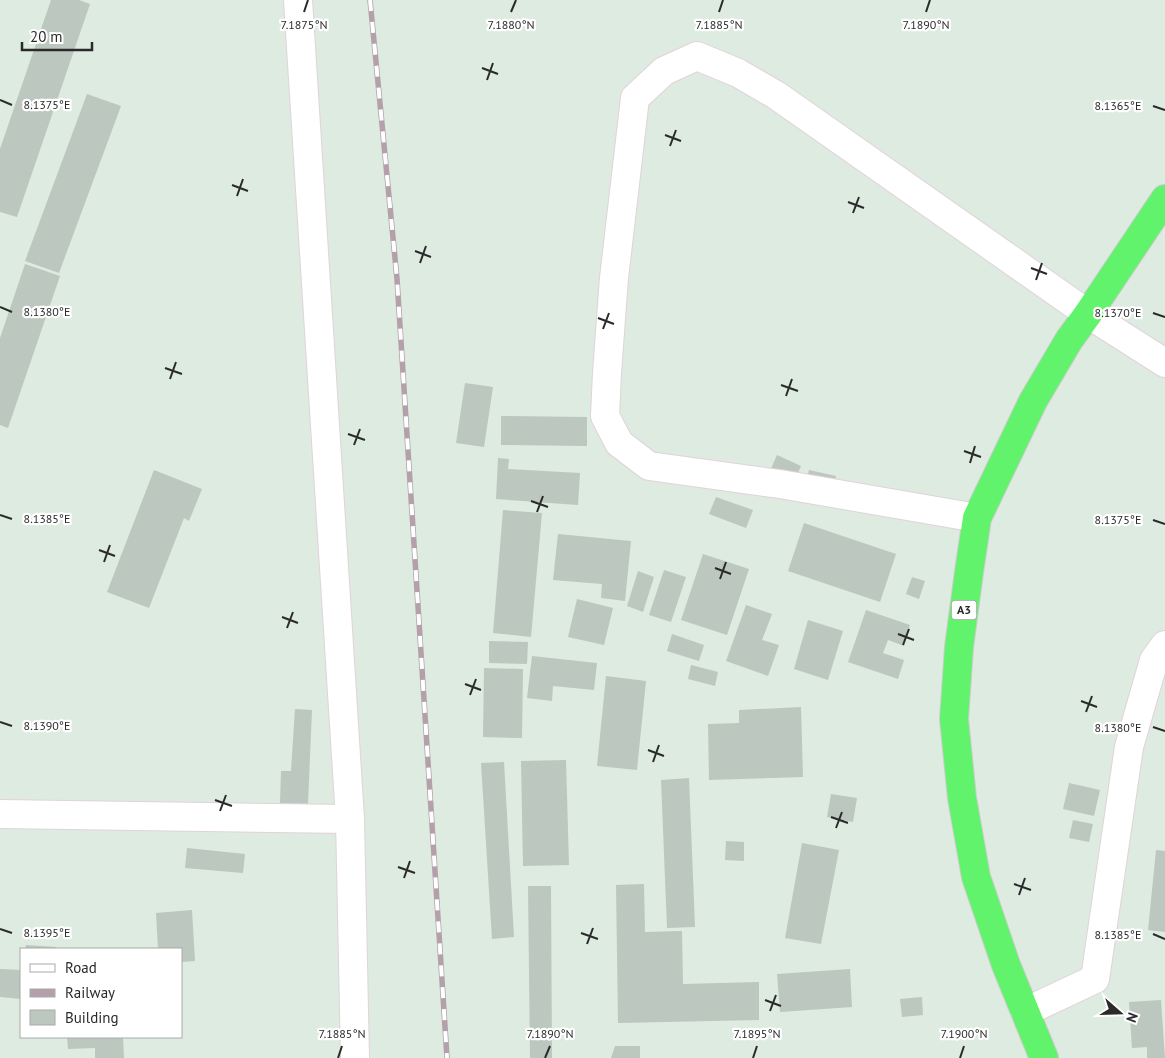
<svg xmlns="http://www.w3.org/2000/svg" width="1165" height="1058" font-family="'PT Sans',sans-serif">
<style>
.building{fill:#bcc7bf}
.lines{fill:none;stroke-linecap:round;stroke-linejoin:round}
.minor-casing{stroke:#e2d2db;stroke-width:30}
.highway-casing{stroke:#ccc;stroke-width:30}
.minor{stroke:#fff;stroke-width:28}
.highway{stroke:#61f36b;stroke-width:28}
.rail-casing{stroke:#b3a0aa;stroke-width:5.5}
.rail{stroke:#fff;stroke-width:4;stroke-dasharray:11;stroke-linecap:butt}
.ticks{fill:none;stroke:#2a2a2a;stroke-width:2}
.labels{text-anchor:middle;stroke-width:4.5;stroke-linejoin:round;paint-order:stroke}
.shield{fill:#fff;stroke:#6a6a6a;stroke-width:1}
.shield-label{font-size:12px;font-weight:bold;fill:#2a2a2a}
.ticks-label{font-size:12px;text-anchor:middle;fill:#2a2a2a;stroke:#fff;stroke-width:4.5;stroke-linejoin:round;paint-order:stroke}
</style>
<rect width="100%" height="100%" fill="#ddebe0"/>
<g class="building">
<polygon points="51,0 79,0 90,4 17,217 0,212 0,149"/>
<polygon points="87,94 121,106 59,273 25,261"/>
<polygon points="25,264 60,276 8,428 0,425 0,338"/>
<polygon points="465,383 493,387 484,447 456,443"/>
<polygon points="501,416 587,417 587,446 501,445"/>
<polygon points="777,455 801,466 794,482 770,471"/>
<polygon points="498,458 509,459 508,469 580,473 578,505 496,499"/>
<polygon points="154,470 202,489 189,521 184,518 149,608 107,592"/>
<polygon points="809,470 836,476 834,489 806,483"/>
<polygon points="716,497 753,510 746,528 709,514"/>
<polygon points="503,510 542,513 531,637 493,633"/>
<polygon points="804,523 896,554 880,602 788,571"/>
<polygon points="558,534 631,541 625,601 601,598 602,584 553,580"/>
<polygon points="703,554 749,569 727,635 681,620"/>
<polygon points="664,570 686,577 671,622 649,615"/>
<polygon points="638,571 654,577 643,612 627,606"/>
<polygon points="912,577 925,581 919,599 906,594"/>
<polygon points="577,599 613,608 604,645 568,637"/>
<polygon points="746,605 772,614 762,640 779,645 768,676 726,661"/>
<polygon points="866,610 910,625 904,646 888,640 883,653 904,660 898,679 848,662"/>
<polygon points="808,620 843,631 828,680 794,669"/>
<polygon points="672,634 704,645 699,661 667,651"/>
<polygon points="489,641 528,642 527,664 489,663"/>
<polygon points="532,656 597,663 594,690 553,686 552,701 527,698"/>
<polygon points="691,665 718,672 715,686 688,679"/>
<polygon points="484,668 523,669 522,738 483,737"/>
<polygon points="606,676 646,681 637,770 597,766"/>
<polygon points="801,707 803,777 709,780 708,724 739,723 739,710"/>
<polygon points="295,709 312,710 308,804 280,803 281,771 291,771"/>
<polygon points="566,760 569,865 523,866 521,761"/>
<polygon points="504,762 514,937 492,939 481,763"/>
<polygon points="689,778 695,927 667,928 661,780"/>
<polygon points="1069,783 1100,790 1094,816 1063,809"/>
<polygon points="831,794 857,798 853,822 827,817"/>
<polygon points="1073,820 1093,824 1089,842 1069,838"/>
<polygon points="726,841 744,842 744,861 725,860"/>
<polygon points="802,843 839,850 821,944 785,938"/>
<polygon points="187,848 245,854 243,873 185,868"/>
<polygon points="1156,850 1165,851 1165,932 1148,930"/>
<polygon points="644,884 645,932 682,931 683,984 759,982 759,1020 618,1023 616,885"/>
<polygon points="528,886 551,886 552,1058 530,1058"/>
<polygon points="192,910 195,961 181,962 181,949 158,949 156,913"/>
<polygon points="26,945 56,947 56,949 25,949"/>
<polygon points="0,969 21,970 21,999 0,997"/>
<polygon points="850,969 852,1007 780,1012 777,974"/>
<polygon points="922,997 923,1015 902,1017 900,999"/>
<polygon points="1161,1000 1165,1058 1147,1058 1147,1047 1132,1048 1129,1002"/>
<polygon points="67,1037 123,1037 124,1058 95,1058 95,1048 68,1049"/>
<polygon points="615,1046 640,1046 640,1058 611,1058"/>
</g>
<g class="lines">
<defs>
<g id="minor">
<polyline points="298,0 350,819 355,1058"/>
<polyline points="977,518 780,484 649,466 619,443 605,416 607,373 614,278 635,98 664,71 697,56 738,73 776,95 1088,314 1165,363"/>
<polyline points="0,814 350,819"/>
<polyline points="1025,1012 1095,979 1129,747 1154,660 1165,645"/>
</g>
<polyline id="highway" points="1044,1058 1006,965 976,877 962,798 954,719 959,647 969,572 977,518 1033,401 1069,340 1088,314 1165,199"/>
</defs>
<use href="#minor" class="minor-casing"/>
<use href="#highway" class="highway-casing"/>
<use href="#minor" class="minor"/>
<use href="#highway" class="highway"/>
<defs>
<polyline id="rail" points="370,0 397,279 447,1058"/>
</defs>
<use href="#rail" class="rail-casing"/>
<use href="#rail" class="rail"/>
</g>
<path class="ticks" d="M304,12l4,-12M511,12l5,-12M719,12l4,-12M926,12l4,-12M482,68l16,6M487,80l6,-17M0,100l12,5M1153,106l12,4M665,135l16,6M670,146l6,-16M232,185l16,6M237,196l6,-17M848,202l16,6M853,213l6,-16M415,251l16,6M420,263l6,-17M1031,268l16,6M1036,280l6,-17M0,307l12,5M1153,313l12,4M598,318l16,6M603,329l6,-16M165,368l17,6M170,379l6,-17M781,385l17,6M786,396l6,-17M348,434l17,6M354,445l6,-16M964,451l17,6M970,463l5,-17M531,501l17,6M537,512l6,-16M0,515l12,4M1153,520l12,4M99,550l16,6M104,562l6,-17M715,568l16,6M720,579l6,-17M282,617l16,6M287,628l6,-16M898,634l16,6M903,645l6,-16M465,684l16,6M470,695l6,-16M1081,701l16,6M1086,712l6,-16M0,722l12,4M1153,727l12,4M648,750l16,6M653,762l6,-17M215,800l17,6M220,811l6,-16M831,817l17,6M836,828l6,-16M398,867l17,6M404,878l6,-17M1014,884l17,6M1019,895l6,-17M0,929l12,4M581,933l17,6M1153,934l12,5M587,944l6,-16M765,1000l16,6M770,1011l6,-16M338,1058l4,-12M545,1058l5,-12M753,1058l4,-12M960,1058l4,-12"/>
<g class="labels">
<rect class="shield" x="951.5" y="600.5" width="25" height="19" rx="4"/>
<g class="shield-label">
<text x="964" y="614">A3</text>
</g>
</g>
<g class="ticks-label">
<text x="511" y="29">7.1880°N</text>
<text x="719" y="29">7.1885°N</text>
<text x="926" y="29">7.1890°N</text>
<text x="304" y="29">7.1875°N</text>
<text x="47" y="109">8.1375°E</text>
<text x="1118" y="110">8.1365°E</text>
<text x="47" y="316">8.1380°E</text>
<text x="1118" y="317">8.1370°E</text>
<text x="47" y="523">8.1385°E</text>
<text x="1118" y="524">8.1375°E</text>
<text x="47" y="730">8.1390°E</text>
<text x="1118" y="732">8.1380°E</text>
<text x="47" y="937">8.1395°E</text>
<text x="1118" y="939">8.1385°E</text>
<text x="342" y="1038">7.1885°N</text>
<text x="550" y="1038">7.1890°N</text>
<text x="757" y="1038">7.1895°N</text>
<text x="964" y="1038">7.1900°N</text>
</g>
<rect x="20" y="948" width="162" height="90" fill="#ffffff" stroke="#aaaaaa"/>
<rect x="30" y="964" width="25" height="8" fill="#ffffff" stroke="#aaaaaa"/>
<text x="65" y="973" font-size="15" fill="#2a2a2a">Road</text>
<rect x="30" y="989" width="25" height="8" fill="#b3a0aa" stroke="#aaaaaa"/>
<text x="65" y="998" font-size="15" fill="#2a2a2a">Railway</text>
<rect x="30" y="1010" width="25" height="15" fill="#bcc7bf" stroke="#aaaaaa"/>
<text x="65" y="1023" font-size="15" fill="#2a2a2a">Building</text>
<g transform="translate(1120 1013) rotate(110)" stroke="#ffffff" stroke-width="4" paint-order="stroke">
<path d="M0-4L9 19L0 12L-9 19Z" fill="#2a2a2a"/>
<text y="-8" font-size="14" font-weight="bold" text-anchor="middle" fill="#2a2a2a">N</text>
</g>
<path d="M22 42v8h70v-8" fill="none" stroke="#2a2a2a" stroke-width="2.5"/>
<text x="30" y="42" font-size="15" fill="#2a2a2a" stroke="#ffffff" stroke-width="4" paint-order="stroke">20 m</text>
</svg>
